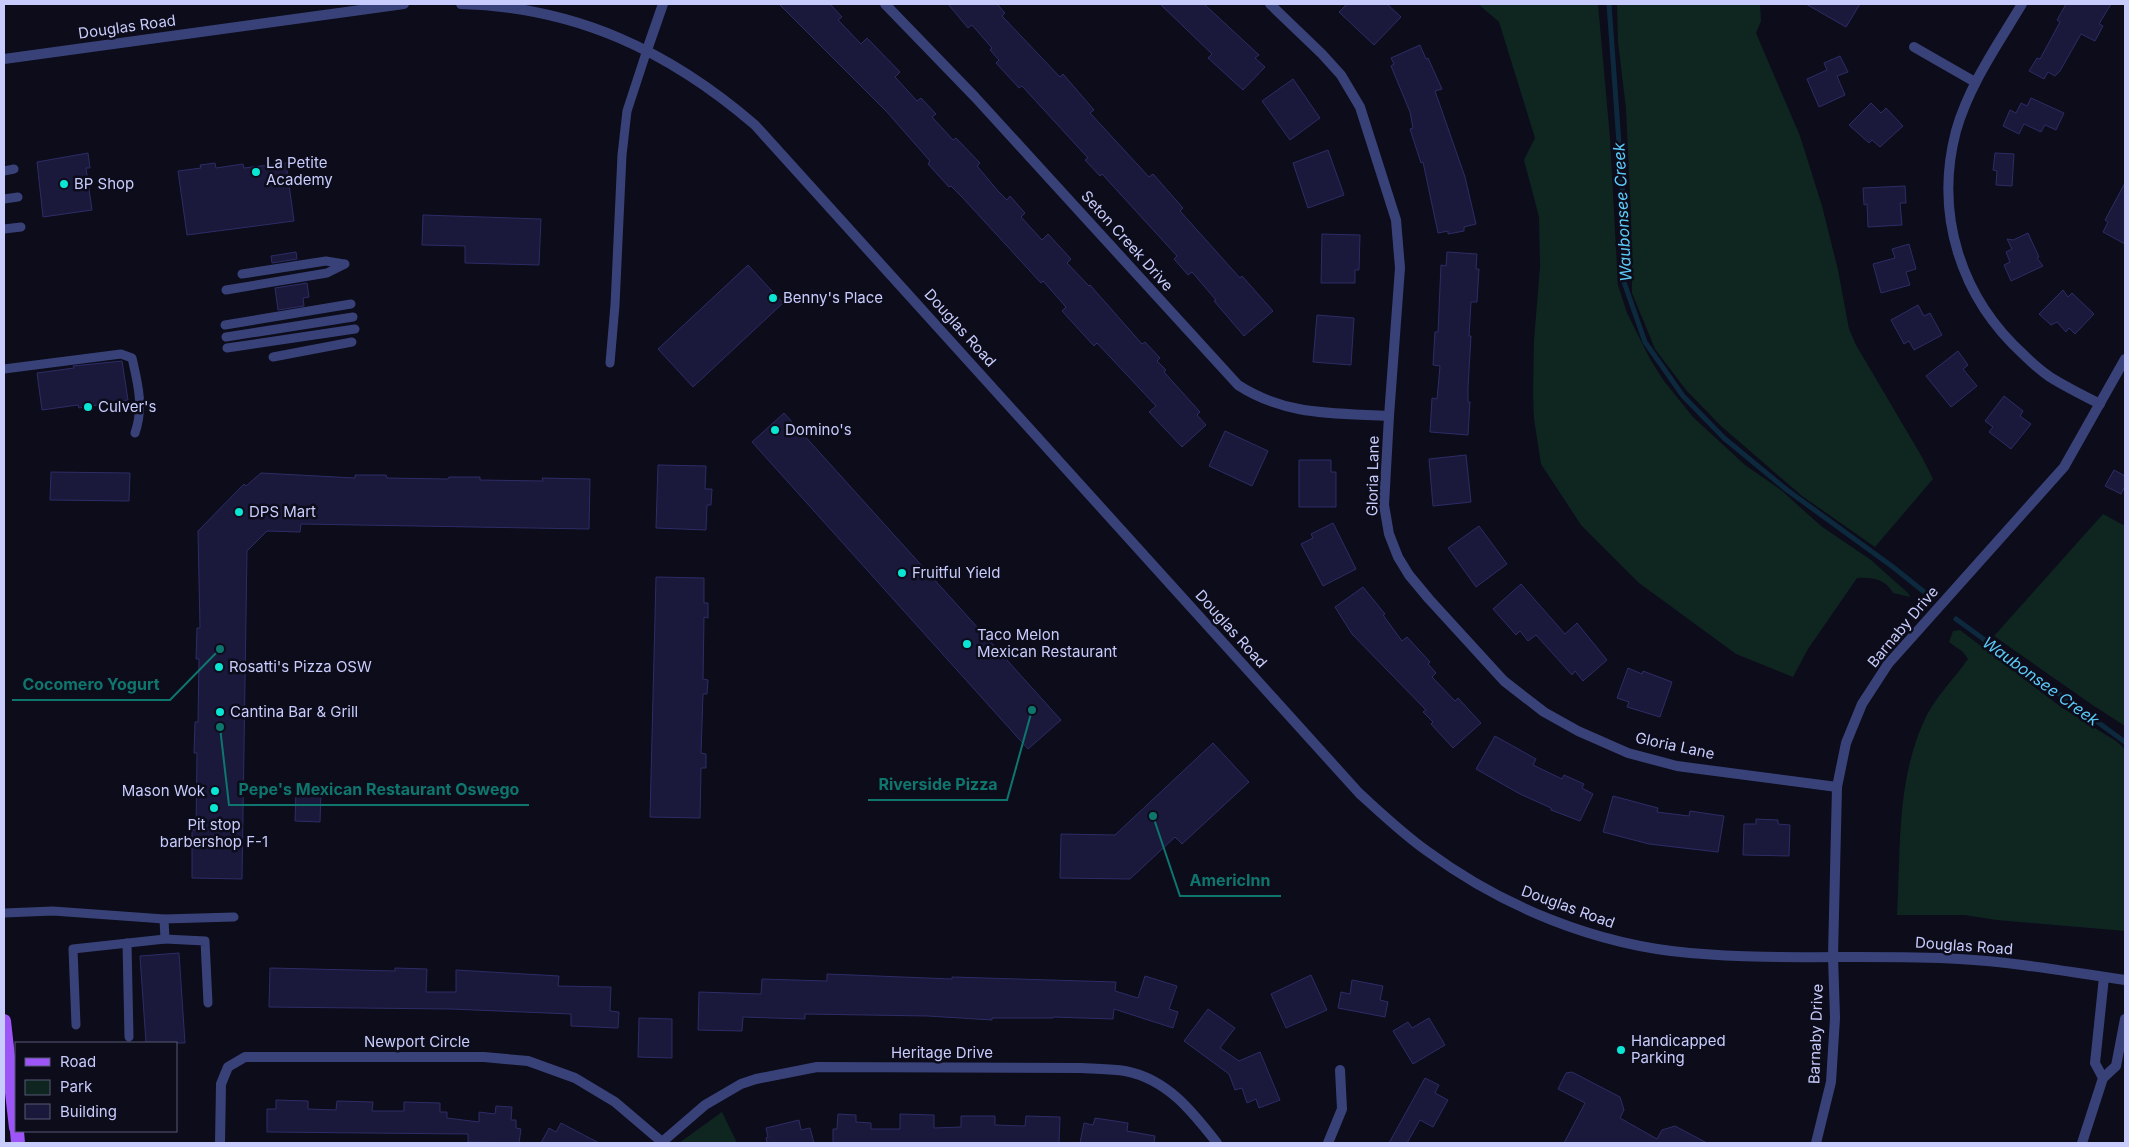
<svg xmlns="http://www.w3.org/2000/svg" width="2129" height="1147" font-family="Inter,sans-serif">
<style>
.green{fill:#0f2520}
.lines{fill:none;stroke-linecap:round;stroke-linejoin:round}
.stream{stroke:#0d293d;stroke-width:5}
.building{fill:#1a193b;stroke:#2d2c66}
.service{stroke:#394278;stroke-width:9}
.minor{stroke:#394278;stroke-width:10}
.tertiary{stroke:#394278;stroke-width:10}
.primary{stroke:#9d55f7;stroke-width:14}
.poi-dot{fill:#0be6d4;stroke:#0c0c1b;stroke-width:2}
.labels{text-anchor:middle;stroke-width:5;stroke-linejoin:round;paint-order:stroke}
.street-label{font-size:15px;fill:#c8ccfc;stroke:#0c0c1b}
.poi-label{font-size:15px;fill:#c8ccfc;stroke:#0c0c1b;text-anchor:start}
.water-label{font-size:16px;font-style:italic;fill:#5ccbf7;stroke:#0c0c1b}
.leader{fill:none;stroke:#0f766e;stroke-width:2}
.callout-dot{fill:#0f766e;stroke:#0c0c1b;stroke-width:2}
.callout-label{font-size:16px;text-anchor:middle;font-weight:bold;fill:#0f766e;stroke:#0c0c1b;stroke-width:5;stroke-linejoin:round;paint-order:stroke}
</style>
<rect width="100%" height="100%" fill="#0c0c1b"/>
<g class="green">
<path d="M1478,4h120l12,134 8,147 9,28 23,46 14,22 29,36 52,48 36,25 40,36 50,34 37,33 2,4 -17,-4c-8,-14 -20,-16 -36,-15l-49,71 -15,28 -57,-23 -97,-71 -58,-58 -40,-61 -7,-45 -1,-26 1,-53 6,-73 -1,-50 -15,-57 11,-22 -36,-116z"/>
<polygon points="1617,4 1760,4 1761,21 1756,33 1800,136 1822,206 1838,270 1849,329 1856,345 1922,457 1933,479 1875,547 1802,496 1721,426 1686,390 1655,349 1632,293 1631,216 1626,109 1618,42"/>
<polygon points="2103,514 2125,526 2125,726 2091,704 1994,636"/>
<path d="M1960,630l101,77 55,34 9,8v182l-128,-11 -33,-5h-67c4,-66 -1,-132 27,-194 10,-23 30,-42 44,-62l-5,-7 -14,-10 4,-11z"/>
<polygon points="722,1112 737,1143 679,1143"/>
</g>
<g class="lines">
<g class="stream">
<polyline points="1609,4 1625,227 1624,282 1645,342 1683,396 1724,438 1787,490 1893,567 1923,591"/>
<polyline points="1956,619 2125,742"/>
</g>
</g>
<g class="building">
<polygon points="779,4 830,4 842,17 838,20 861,44 867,38 900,72 895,77 917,101 921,98 936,114 932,117 953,140 956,138 980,163 977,166 998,191 1007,200 1010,196 1025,213 1021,217 1042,240 1048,234 1071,259 1067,263 1089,286 1090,285 1142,344 1145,342 1160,358 1157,361 1166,370 1164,372 1200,412 1197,415 1206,425 1182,447 1149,412 1156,406 1097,343 1094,346 1062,311 1066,307 1043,281 1041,283 962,197 951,186 949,187 928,164 930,161 887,112"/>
<polygon points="948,4 997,4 1005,13 1002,16 1060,77 1063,74 1094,110 1090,113 1149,177 1153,174 1183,208 1180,211 1240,278 1242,276 1273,311 1244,336 1214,301 1216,300 1192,272 1188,275 1174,259 1177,256 1156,233 1102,174 1100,176 1085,160 1088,158 1022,86 1019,88 996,63 999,60 990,50 992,48 972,25 968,28"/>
<polygon points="1160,4 1204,4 1259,55 1255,58 1265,67 1243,90 1208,58 1212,54"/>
<polygon points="1347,4 1387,4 1401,17 1374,45 1339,12"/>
<polygon points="1806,4 1860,4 1846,27"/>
<polygon points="2066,4 2111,4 2099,24 2103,26 2095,41 2081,34 2060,71 2055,76 2048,72 2044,79 2029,71 2037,58 2040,59 2060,22 2057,20"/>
<polygon points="1420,45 1426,59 1428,58 1442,89 1435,91 1465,177 1476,224 1464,227 1464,231 1448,234 1448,231 1438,233 1423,162 1421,163 1410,129 1413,128 1410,112 1391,66 1394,64 1391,58"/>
<polygon points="1840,56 1848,72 1837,76 1845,95 1819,107 1807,79 1827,70 1824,63"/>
<polygon points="1293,79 1320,118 1290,140 1262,101"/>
<polygon points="2031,98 2064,113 2056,130 2045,125 2041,132 2024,124 2019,134 2003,126 2010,110 2016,113 2021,103 2027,106"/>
<polygon points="1871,103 1881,113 1886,108 1903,126 1880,147 1872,140 1869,143 1849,125"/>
<polygon points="1328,150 1344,195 1308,208 1293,163"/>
<polygon points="88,153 90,168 86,168 92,210 43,217 37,162"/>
<polygon points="1995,153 2014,154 2012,186 1996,185 1997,171 1993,170"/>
<polygon points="215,163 216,168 243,164 244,168 286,163 294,221 187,235 178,171 201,168 200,165"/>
<polygon points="2125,183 2125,244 2103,232 2108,222 2105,220"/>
<polygon points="1905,186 1906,203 1900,203 1902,225 1868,227 1867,204 1864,205 1863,188"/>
<polygon points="423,215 541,219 539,265 465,263 465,246 422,245"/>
<polygon points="2028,233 2039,257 2037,258 2043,266 2011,281 2004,265 2010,262 2006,252 2012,249 2007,239 2013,240"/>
<polygon points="1322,234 1360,235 1359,270 1355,270 1355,283 1321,283"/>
<polygon points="1909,244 1916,269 1906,272 1910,285 1881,293 1873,264 1895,258 1892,249"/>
<polygon points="296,252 297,259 272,263 271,256"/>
<polygon points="1447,252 1477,254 1476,269 1479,269 1477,302 1471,302 1469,336 1471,336 1468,388 1468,402 1470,402 1468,435 1430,432 1432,398 1437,399 1440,366 1433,365 1435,332 1438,332 1441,265 1446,266"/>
<polygon points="748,265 783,303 693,387 658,349"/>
<polygon points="307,283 309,297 303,298 304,306 278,310 275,288"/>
<polygon points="2063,290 2068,297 2072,293 2094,314 2075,334 2069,328 2066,332 2057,322 2051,325 2039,314"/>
<polygon points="1918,305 1924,316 1930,313 1942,335 1914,350 1909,341 1904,344 1891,320"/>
<polygon points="1317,315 1354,318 1351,365 1313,362"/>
<polygon points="1958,351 1968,365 1963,369 1977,386 1951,407 1926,376"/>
<polygon points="122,361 128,400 79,408 78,405 42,410 37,373 74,368 73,366"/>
<polygon points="2004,396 2023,411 2020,416 2031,424 2011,449 1989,432 1993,427 1985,421"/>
<polygon points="784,413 1061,720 1028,749 752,442"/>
<polygon points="1225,431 1268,451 1252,486 1209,466"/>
<polygon points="1466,455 1471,502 1433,506 1429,459"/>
<polygon points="1299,460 1331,460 1331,472 1336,472 1336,507 1299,507"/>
<polygon points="658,465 706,466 705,489 712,489 711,505 707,505 706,530 656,528"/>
<polygon points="2114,470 2125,476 2125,486 2121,494 2105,486"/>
<polygon points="51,472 130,473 129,501 50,500"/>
<polygon points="261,473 355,478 355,475 386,475 387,478 448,479 449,477 480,477 480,480 543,481 542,478 590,479 589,529 301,524 300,532 267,531 247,551 242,879 192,878 192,830 196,830 197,753 194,753 195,722 198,722 199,659 196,659 197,628 200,628 198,531 244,484 246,486"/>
<polygon points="1333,523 1356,569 1323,586 1301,544 1313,538 1311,534"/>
<polygon points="1479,526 1507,564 1476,587 1448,548"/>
<polygon points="656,577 704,578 704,603 708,603 708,618 704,617 703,679 708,680 707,694 703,694 701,753 706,754 706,768 701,768 700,818 650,817"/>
<polygon points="1521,584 1565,634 1577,623 1607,660 1583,681 1575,671 1572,675 1536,635 1528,641 1520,631 1516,635 1493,609"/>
<polygon points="1363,587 1385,614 1383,615 1402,641 1407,637 1430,662 1428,664 1436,673 1432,677 1455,701 1458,698 1481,723 1453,748 1431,724 1433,722 1423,712 1426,710 1352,634 1335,607"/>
<polygon points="1628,668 1642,674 1643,671 1672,682 1660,717 1627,707 1629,702 1617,698"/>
<polygon points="1495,736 1536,759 1533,765 1562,779 1564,775 1584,784 1582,788 1593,794 1580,821 1551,810 1551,808 1520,794 1476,769"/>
<polygon points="1213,743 1249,782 1182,844 1175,837 1130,879 1060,878 1061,834 1115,835"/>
<polygon points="296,791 321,791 320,822 295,821"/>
<polygon points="1613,796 1658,808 1657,812 1689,816 1690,811 1724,816 1718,852 1649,844 1603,832"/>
<polygon points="1756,819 1778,820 1778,824 1790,825 1789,856 1743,855 1744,824 1756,824"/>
<polygon points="179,953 185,1043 146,1043 140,956"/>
<polygon points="270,968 395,971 395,968 427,969 426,992 456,992 456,970 559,976 558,986 611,987 610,1011 619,1012 618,1028 571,1026 571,1014 450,1009 269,1007"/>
<polygon points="827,974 952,979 952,977 1116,982 1115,991 1138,998 1145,976 1177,986 1169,1009 1178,1012 1173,1028 1114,1009 1113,1019 1053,1017 1053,1018 992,1018 992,1020 928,1016 805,1014 805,1019 743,1017 742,1031 698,1030 699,992 761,994 762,979 827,981"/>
<polygon points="1311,975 1327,1010 1286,1028 1271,994"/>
<polygon points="1352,980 1383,986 1380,1000 1388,1002 1385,1017 1338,1008 1341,992 1350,994"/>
<polygon points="1208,1009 1235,1028 1220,1048 1239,1061 1260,1052 1280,1100 1259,1108 1256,1099 1247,1103 1242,1088 1235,1090 1229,1074 1184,1041"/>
<polygon points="639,1018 672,1019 672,1058 638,1057"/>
<polygon points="1429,1018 1445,1045 1413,1064 1393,1031 1408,1022 1412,1028"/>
<polygon points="1572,1072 1620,1097 1624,1110 1620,1118 1657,1139 1662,1130 1675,1126 1707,1143 1564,1143 1585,1103 1558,1089 1566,1073"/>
<polygon points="1425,1078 1439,1085 1435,1093 1448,1100 1433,1127 1420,1120 1407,1143 1389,1143"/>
<polygon points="276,1100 308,1101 308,1109 336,1110 337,1101 373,1102 372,1111 404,1111 404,1102 440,1103 440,1112 447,1112 447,1118 479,1122 479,1112 495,1114 496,1106 512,1107 511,1120 516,1120 516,1128 521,1129 519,1143 468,1142 468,1134 267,1132 267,1109 276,1109"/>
<polygon points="838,1114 856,1115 856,1122 871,1123 871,1129 900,1129 900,1114 934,1115 934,1128 961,1127 961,1116 995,1116 995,1125 1025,1126 1026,1116 1060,1117 1059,1143 833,1143 833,1129 837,1129"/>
<polygon points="1095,1118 1128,1123 1127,1131 1155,1136 1154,1143 1080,1143 1084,1123 1093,1125"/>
<polygon points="799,1120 801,1130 810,1128 814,1143 767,1143 766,1138 768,1137 766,1128"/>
<polygon points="561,1123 599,1143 541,1143 549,1128 556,1132"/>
</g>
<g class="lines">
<g class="service">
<polyline points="4,171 14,169"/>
<polyline points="4,199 18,197"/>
<polyline points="4,229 21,227"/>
<polyline points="242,274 326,261 344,264"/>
<polyline points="226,290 327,273 345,264"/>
<polyline points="225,325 351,304"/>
<polyline points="226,337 353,317"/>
<polyline points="227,348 355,329"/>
<polyline points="273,357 352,342"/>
<polyline points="610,363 615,305 622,155 627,111 647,50"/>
<path d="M4,369l117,-15 11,4c6,26 12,49 3,75"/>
<polyline points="4,913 53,911 164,919 234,917"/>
<polyline points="164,919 165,939 205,941 208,1003"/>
<polyline points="127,943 129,1037"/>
<polyline points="76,1025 73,949 165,939"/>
</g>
<g class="minor">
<path d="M885,4l90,93 263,288c48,31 95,28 151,31"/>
<polyline points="1270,4 1322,54 1341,75 1360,107 1396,220 1400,268 1389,416 1384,505 1389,534 1398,557 1409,575 1429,599 1504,681 1544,712 1578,731 1628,753 1677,766 1837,787"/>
<path d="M2022,4c-24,40 -53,81 -66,127 -22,84 5,167 68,224 8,8 17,16 26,22 16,10 34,19 50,27"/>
<polyline points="1914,47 1975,82"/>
<polyline points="647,50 663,4"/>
<polyline points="2103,1078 2095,1063 2104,977"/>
<polyline points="220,1143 221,1084 228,1067 245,1057 484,1057 528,1061 575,1078 615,1102 662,1142"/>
<path d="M661,1143l44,-38 36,-21 15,-5 61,-12 265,1c14,1 29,1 43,3 42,8 67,40 92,72"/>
<polyline points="1328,1143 1342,1109 1340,1070"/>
<polyline points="1816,1143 1831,1082 1835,1018 1833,956 1837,787 1846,743 1862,704 1888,664 2064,467 2125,359"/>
<polyline points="2082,1143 2103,1078 2116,1066 2125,1019"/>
</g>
<g class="tertiary">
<path d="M461,4c115,3 208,47 294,121l604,668c22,20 44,41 68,58 76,56 169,94 263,102 89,8 180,1 269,6 56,3 111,13 166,21"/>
<polyline points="4,59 404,4"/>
</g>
<g class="primary">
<polyline points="4,1021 16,1128"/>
<polyline points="17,1131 18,1143"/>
</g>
</g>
<g class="poi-dot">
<circle cx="256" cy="172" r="5"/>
<circle cx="64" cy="184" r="5"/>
<circle cx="773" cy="298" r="5"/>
<circle cx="88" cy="407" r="5"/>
<circle cx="775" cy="430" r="5"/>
<circle cx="239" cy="512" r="5"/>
<circle cx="902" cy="573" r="5"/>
<circle cx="967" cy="644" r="5"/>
<circle cx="219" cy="667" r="5"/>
<circle cx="220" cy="712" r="5"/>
<circle cx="215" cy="791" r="5"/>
<circle cx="214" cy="808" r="5"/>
<circle cx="1621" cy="1050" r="5"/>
</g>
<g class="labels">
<g class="street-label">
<text transform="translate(127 27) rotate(-8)" y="5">Douglas Road</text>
<text transform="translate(1127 241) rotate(48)" y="5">Seton Creek Drive</text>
<text transform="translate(960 328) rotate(48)" y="5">Douglas Road</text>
<text transform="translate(1373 476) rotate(-89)" y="5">Gloria Lane</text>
<text transform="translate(1903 627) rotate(-50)" y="5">Barnaby Drive</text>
<text transform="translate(1231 629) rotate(48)" y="5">Douglas Road</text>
<text transform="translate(1675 746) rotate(12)" y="5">Gloria Lane</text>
<text transform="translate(1568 907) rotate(20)" y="5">Douglas Road</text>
<text transform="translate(1964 946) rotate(4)" y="5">Douglas Road</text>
<text transform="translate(1816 1034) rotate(-88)" y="5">Barnaby Drive</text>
<text x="417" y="1047">Newport Circle</text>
<text x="942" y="1058">Heritage Drive</text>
</g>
<g class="poi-label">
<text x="266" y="168">La Petite<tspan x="266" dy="17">Academy</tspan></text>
<text x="74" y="189">BP Shop</text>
<text x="783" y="303">Benny's Place</text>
<text x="98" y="412">Culver's</text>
<text x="785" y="435">Domino's</text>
<text x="249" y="517">DPS Mart</text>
<text x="912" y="578">Fruitful Yield</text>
<text x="977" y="640">Taco Melon<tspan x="977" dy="17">Mexican Restaurant</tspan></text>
<text x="229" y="672">Rosatti's Pizza OSW</text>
<text x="230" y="717">Cantina Bar &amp; Grill</text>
<text x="205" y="796" text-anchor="end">Mason Wok</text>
<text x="214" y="830" text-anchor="middle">Pit stop<tspan x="214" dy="17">barbershop F-1</tspan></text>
<text x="1631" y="1046">Handicapped<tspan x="1631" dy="17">Parking</tspan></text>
</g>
<g class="water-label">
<text transform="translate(1622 212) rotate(-93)" y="6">Waubonsee Creek</text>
<text transform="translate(2041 681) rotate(36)" y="6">Waubonsee Creek</text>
</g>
</g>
<path class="leader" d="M220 649L170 700H12M1032 710L1007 800H868M220 727L229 805H529M1153 816L1180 896H1281"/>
<g class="callout-dot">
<circle cx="220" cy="649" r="5"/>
<circle cx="1032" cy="710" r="5"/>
<circle cx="220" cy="727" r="5"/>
<circle cx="1153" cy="816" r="5"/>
</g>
<g class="callout-label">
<text x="91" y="690">Cocomero Yogurt</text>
<text x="938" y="790">Riverside Pizza</text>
<text x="379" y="795">Pepe's Mexican Restaurant Oswego</text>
<text x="1230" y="886">AmericInn</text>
</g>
<rect width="2129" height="1147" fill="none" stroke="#c8ccfc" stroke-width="10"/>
<rect x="15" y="1042" width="162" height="90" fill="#0c0c1b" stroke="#575975"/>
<rect x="25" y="1058" width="25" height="8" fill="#9d55f7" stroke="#575975"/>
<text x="60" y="1067" font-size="15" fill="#c8ccfc">Road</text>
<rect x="25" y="1080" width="25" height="15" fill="#0f2520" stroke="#575975"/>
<text x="60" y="1092" font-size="15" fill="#c8ccfc">Park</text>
<rect x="25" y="1104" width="25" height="15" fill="#1a193b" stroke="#575975"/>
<text x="60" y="1117" font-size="15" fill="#c8ccfc">Building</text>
</svg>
